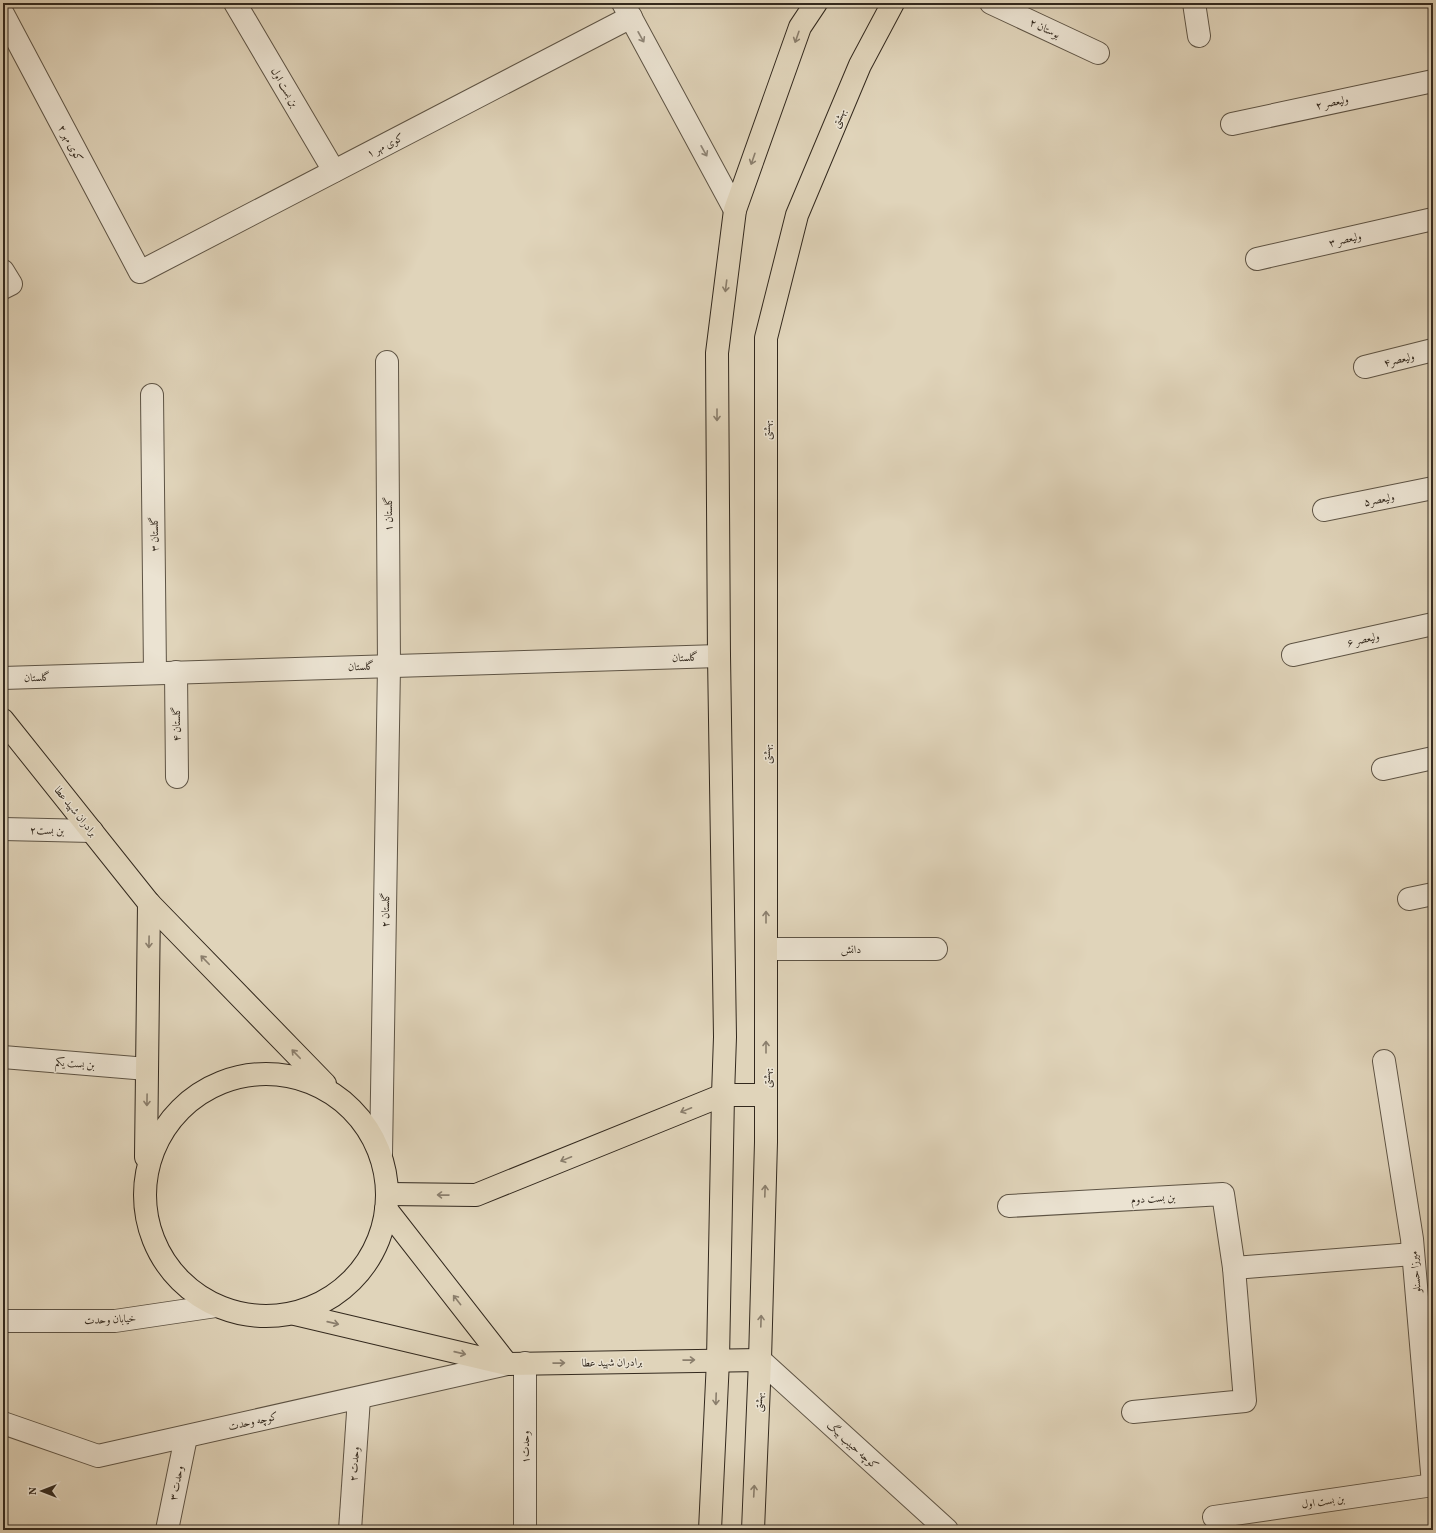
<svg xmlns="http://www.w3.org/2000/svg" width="1436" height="1533" font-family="Vollkorn,Amiri,serif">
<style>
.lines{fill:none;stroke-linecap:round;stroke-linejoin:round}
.minor-casing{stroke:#5e5445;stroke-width:24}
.major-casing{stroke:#33291e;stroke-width:24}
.minor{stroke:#ebe3d2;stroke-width:22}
.major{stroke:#e0d4ba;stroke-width:22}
.oneway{stroke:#8f8678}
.oneway2{stroke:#8a7e6c}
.labels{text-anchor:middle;stroke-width:3;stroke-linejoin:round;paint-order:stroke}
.street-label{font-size:11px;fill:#33291e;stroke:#ebe3d2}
</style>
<rect width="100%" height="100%" fill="#e0d4ba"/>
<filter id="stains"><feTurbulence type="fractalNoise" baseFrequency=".005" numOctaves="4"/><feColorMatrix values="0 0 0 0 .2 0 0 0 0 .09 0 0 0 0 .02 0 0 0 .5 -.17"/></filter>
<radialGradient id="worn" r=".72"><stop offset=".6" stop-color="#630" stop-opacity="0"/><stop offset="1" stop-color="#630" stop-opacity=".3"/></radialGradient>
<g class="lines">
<defs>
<g id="minor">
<polyline points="235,3 334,171"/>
<polyline points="623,3 735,210"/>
<polyline points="991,3 1098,53"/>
<polyline points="1194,3 1199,36"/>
<polyline points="3,14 140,272 631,17"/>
<polyline points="1232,124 1433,81"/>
<polyline points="1257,259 1433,219"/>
<polyline points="3,271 11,284 3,288"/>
<polyline points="1365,367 1433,350"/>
<polyline points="152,395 155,673"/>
<polyline points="1324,510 1433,488"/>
<polyline points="1293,655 1433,624"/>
<polyline points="176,672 177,777"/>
<polyline points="3,678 719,656"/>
<polyline points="1383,769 1433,758"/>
<polyline points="3,829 92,831"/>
<polyline points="1409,899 1433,894"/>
<polyline points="766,949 936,949"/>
<polyline points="3,1057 147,1069"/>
<polyline points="1384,1061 1412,1239 1433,1484"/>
<polyline points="381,1154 389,666 387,362"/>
<polyline points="1009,1206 1223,1194 1234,1268 1413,1254"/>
<polyline points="3,1321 115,1321 216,1306"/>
<polyline points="760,1360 947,1530"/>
<polyline points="1133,1412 1245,1401 1234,1268"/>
<polyline points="3,1423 98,1456 507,1364"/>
<polyline points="1214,1517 1433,1485"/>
<polyline points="167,1530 186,1437"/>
<polyline points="350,1530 359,1398"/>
<polyline points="525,1530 525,1363"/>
</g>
<g id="major">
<polyline points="3,720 149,903 325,1084"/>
<circle cx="266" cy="1195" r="121"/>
<polyline points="146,1157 149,903"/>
<polyline points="388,1194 476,1195 723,1095 766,1095"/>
<polyline points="386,1209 507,1364"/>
<polyline points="295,1314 507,1364 760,1360"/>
<polyline points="710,1530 718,1360 723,1095 725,1037 719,656 717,353 735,210 800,27 816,3"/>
<polyline points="753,1530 760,1360 766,1142 766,338 797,215 860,65 893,3"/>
</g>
</defs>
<use href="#minor" class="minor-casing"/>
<use href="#major" class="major-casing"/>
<use href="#minor" class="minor"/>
<use href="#major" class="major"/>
</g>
<defs><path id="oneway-shaft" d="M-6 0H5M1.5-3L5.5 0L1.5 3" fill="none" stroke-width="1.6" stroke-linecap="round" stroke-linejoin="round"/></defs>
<g class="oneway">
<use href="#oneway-shaft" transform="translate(641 37) rotate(61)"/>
<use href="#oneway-shaft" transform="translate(704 151) rotate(61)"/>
</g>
<g class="oneway2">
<use href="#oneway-shaft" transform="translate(797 37) rotate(109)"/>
<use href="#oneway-shaft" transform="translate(753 159) rotate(109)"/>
<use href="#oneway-shaft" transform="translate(726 286) rotate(97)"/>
<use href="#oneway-shaft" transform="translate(717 415) rotate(90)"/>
<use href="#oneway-shaft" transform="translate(766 917) rotate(-90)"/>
<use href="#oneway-shaft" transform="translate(149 942) rotate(91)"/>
<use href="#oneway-shaft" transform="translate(205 960) rotate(-134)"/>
<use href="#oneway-shaft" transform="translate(766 1047) rotate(-90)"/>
<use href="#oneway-shaft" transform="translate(296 1054) rotate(-134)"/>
<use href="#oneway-shaft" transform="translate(147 1100) rotate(91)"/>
<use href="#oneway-shaft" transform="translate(686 1110) rotate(158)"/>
<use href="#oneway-shaft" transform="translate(566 1159) rotate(158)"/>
<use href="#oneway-shaft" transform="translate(765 1191) rotate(-88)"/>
<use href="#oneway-shaft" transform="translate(443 1195) rotate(-179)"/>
<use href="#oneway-shaft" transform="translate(457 1300) rotate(-128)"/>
<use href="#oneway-shaft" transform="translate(761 1321) rotate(-88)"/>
<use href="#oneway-shaft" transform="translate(333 1323) rotate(13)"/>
<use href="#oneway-shaft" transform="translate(460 1353) rotate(13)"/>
<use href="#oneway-shaft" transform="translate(689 1360) rotate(-1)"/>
<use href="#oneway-shaft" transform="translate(559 1363) rotate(-1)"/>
<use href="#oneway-shaft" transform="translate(716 1399) rotate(92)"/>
<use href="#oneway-shaft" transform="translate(754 1491) rotate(-87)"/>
</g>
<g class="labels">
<g class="street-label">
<text transform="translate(1045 28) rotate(25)" y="4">بوستان ۲</text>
<text transform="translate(285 87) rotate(60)" y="4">بن بست اول</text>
<text transform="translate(1332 102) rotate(-12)" y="4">ولیعصر ۲</text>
<text transform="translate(838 118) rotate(-67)" y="4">بهشتی</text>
<text transform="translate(71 143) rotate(62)" y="4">کوی مهر ۲</text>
<text transform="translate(385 145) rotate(-27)" y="4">کوی مهر ۱</text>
<text transform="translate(1345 239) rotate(-13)" y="4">ولیعصر ۳</text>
<text transform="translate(1399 359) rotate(-14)" y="4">ولیعصر۴</text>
<text transform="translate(766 430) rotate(-90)" y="4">بهشتی</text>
<text transform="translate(1379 499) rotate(-11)" y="4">ولیعصر۵</text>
<text transform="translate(388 514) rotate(-90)" y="4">گلستان ۱</text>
<text transform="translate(154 534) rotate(-91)" y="4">گلستان ۳</text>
<text transform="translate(1363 639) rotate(-13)" y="4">ولیعصر ۶</text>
<text transform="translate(685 657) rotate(-2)" y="4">گلستان</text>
<text transform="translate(361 666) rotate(-2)" y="4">گلستان</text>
<text transform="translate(37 677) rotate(-2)" y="4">گلستان</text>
<text transform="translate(176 724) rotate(-90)" y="4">گلستان ۴</text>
<text transform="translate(766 754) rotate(-90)" y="4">بهشتی</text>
<text transform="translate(76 811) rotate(51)" y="4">برادران شهید عطا</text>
<text transform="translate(47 830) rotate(1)" y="4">بن بست۲</text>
<text transform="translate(385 910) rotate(-89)" y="4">گلستان ۲</text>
<text x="851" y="953">دانش</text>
<text transform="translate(75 1063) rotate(5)" y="4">بن بست یکم</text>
<text transform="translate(766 1078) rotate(-90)" y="4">بهشتی</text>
<text transform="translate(1153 1198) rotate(-3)" y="4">بن بست دوم</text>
<text transform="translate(1415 1272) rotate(-95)" y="4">میرزا حسنلو</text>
<text transform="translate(110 1319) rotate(-3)" y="4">خیابان وحدت</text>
<text transform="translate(612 1362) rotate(-1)" y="4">برادران شهید عطا</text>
<text transform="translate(758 1402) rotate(-87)" y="4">بهشتی</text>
<text transform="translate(253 1421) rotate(-13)" y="4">کوچه وحدت</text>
<text transform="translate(853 1445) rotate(42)" y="4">کوچه حبیب بیگ</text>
<text transform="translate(525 1447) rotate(-90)" y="4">وحدت۱</text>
<text transform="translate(354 1464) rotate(-86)" y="4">وحدت ۲</text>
<text transform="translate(176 1483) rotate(-79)" y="4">وحدت ۳</text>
<text transform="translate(1323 1501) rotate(-8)" y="4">بن بست اول</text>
</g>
</g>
<rect width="1436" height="1533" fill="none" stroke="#e0d4ba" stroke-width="16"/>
<rect x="4" y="4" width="1428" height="1525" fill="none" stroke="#33291e" stroke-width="2"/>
<rect x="8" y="8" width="1420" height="1517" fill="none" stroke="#33291e"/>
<g transform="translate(42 1491) rotate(270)" stroke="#ebe3d2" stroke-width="3" paint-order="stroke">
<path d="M0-3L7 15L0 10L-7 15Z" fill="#33291e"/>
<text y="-6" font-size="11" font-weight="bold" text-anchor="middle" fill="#33291e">N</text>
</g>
<rect width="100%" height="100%" filter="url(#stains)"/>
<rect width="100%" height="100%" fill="url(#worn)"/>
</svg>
